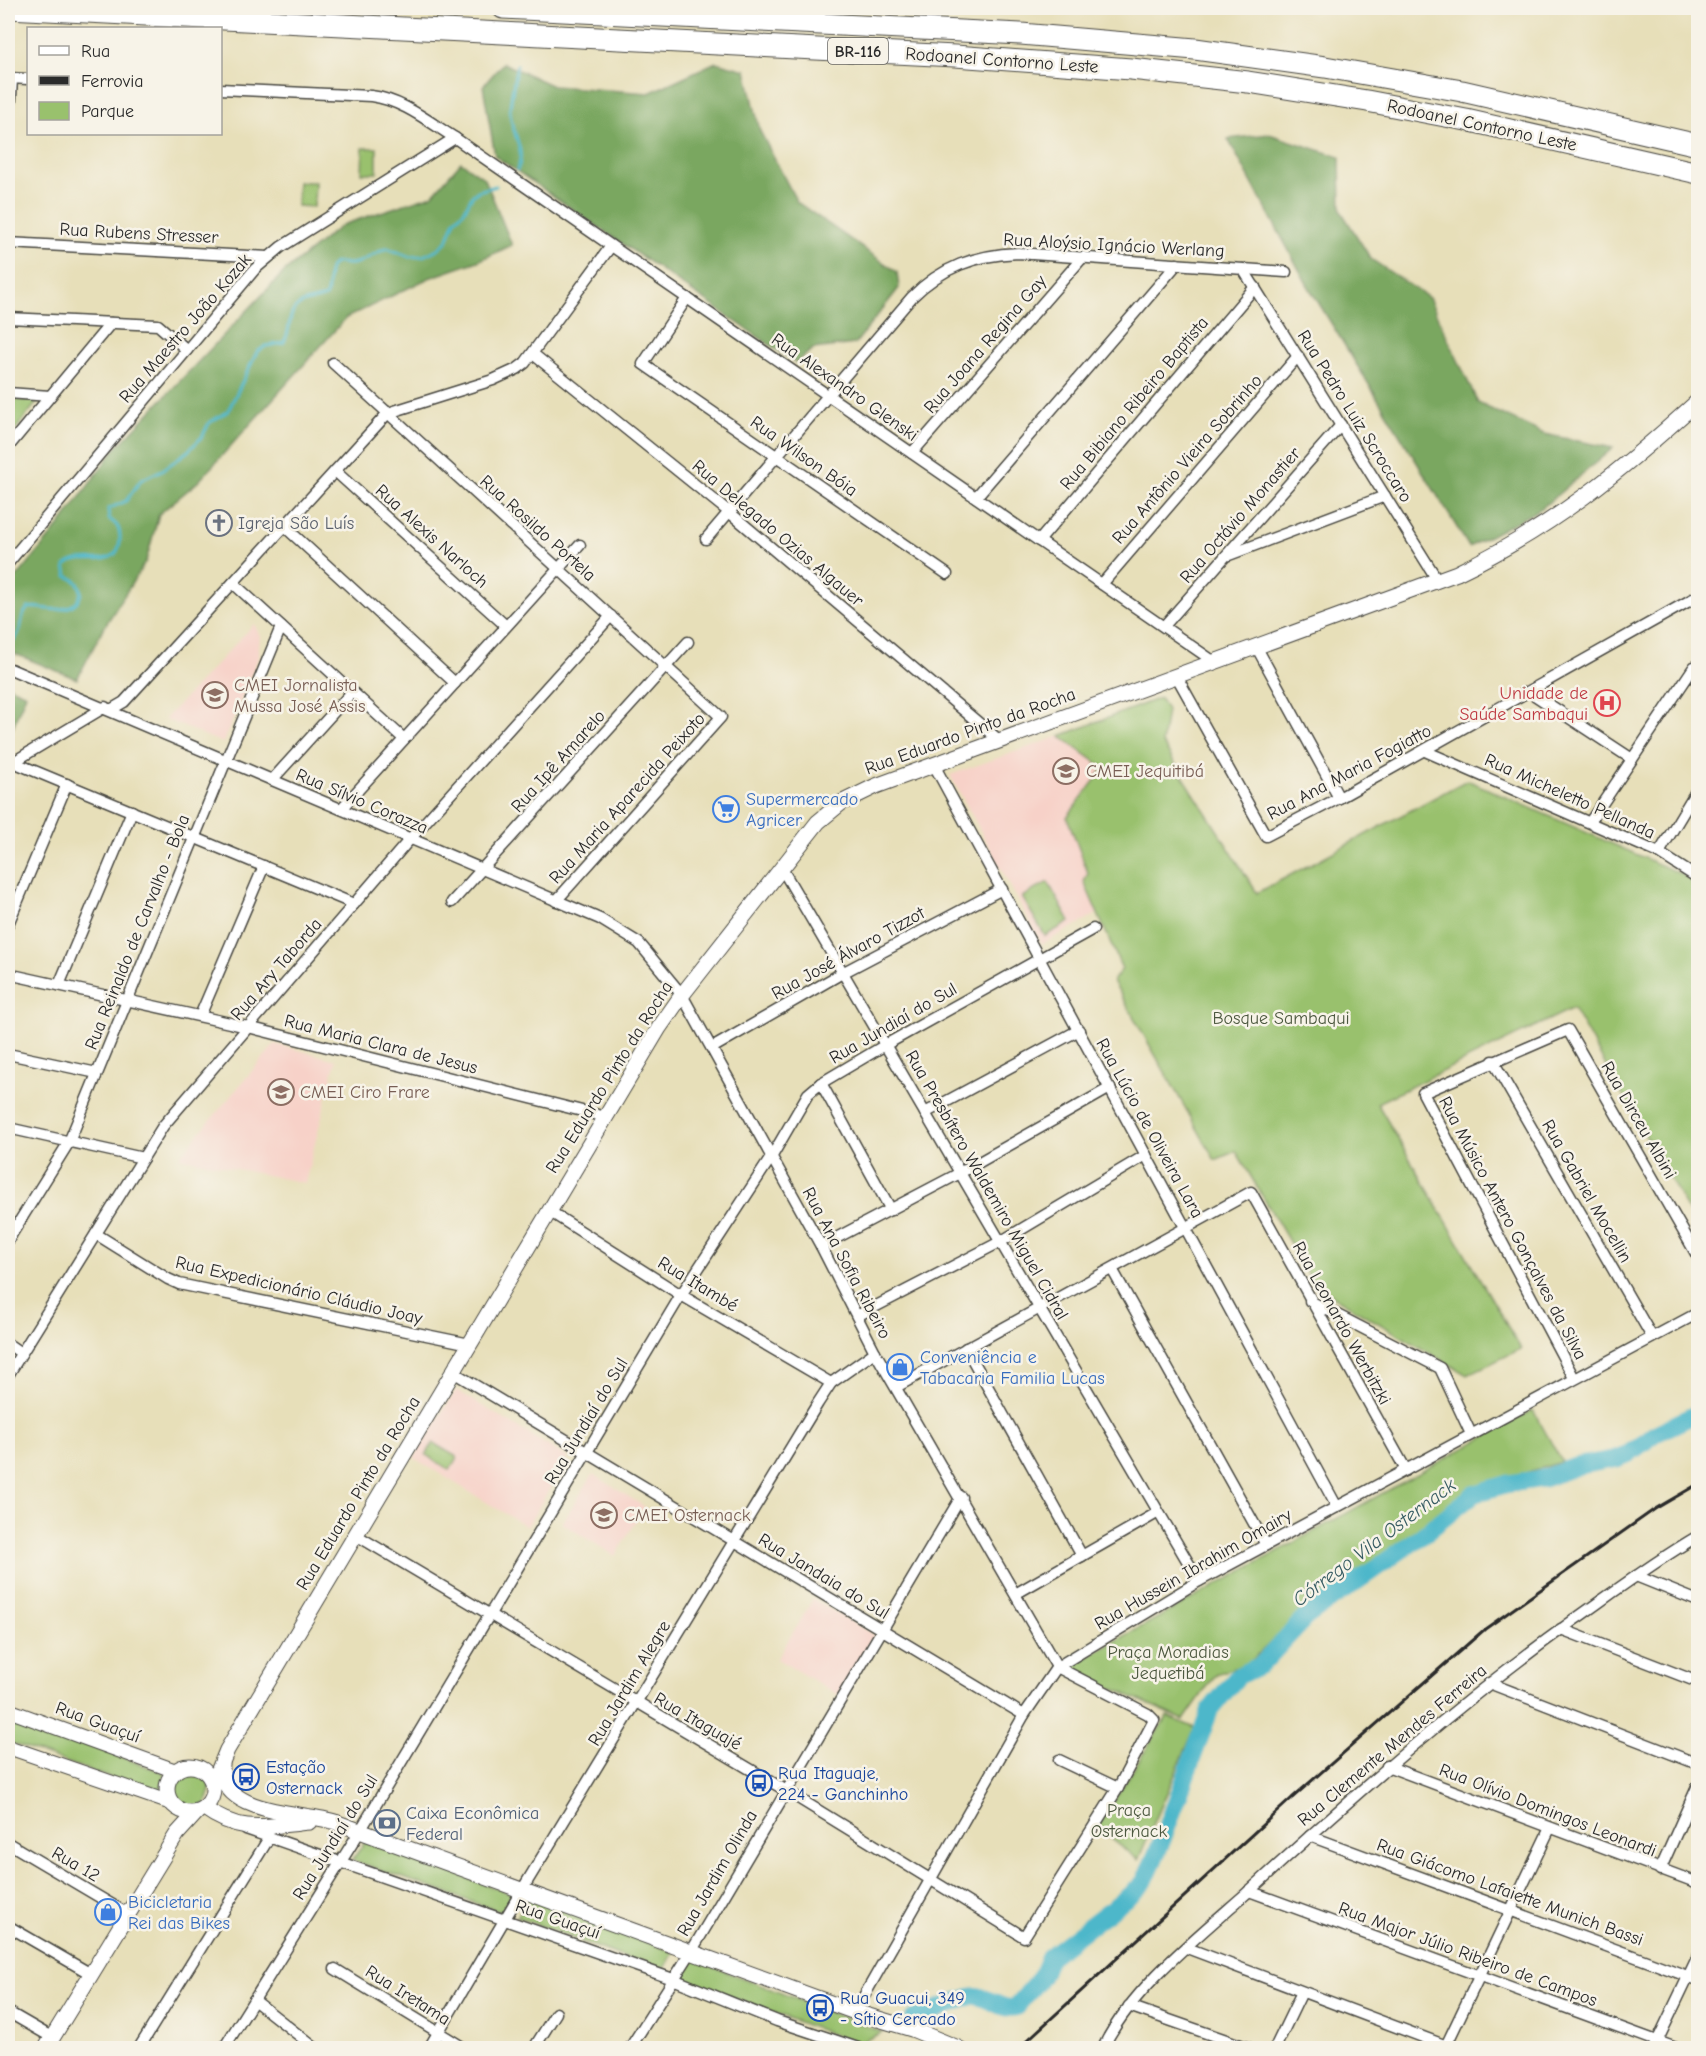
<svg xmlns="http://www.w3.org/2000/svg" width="1706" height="2056" font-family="'Comic Neue',sans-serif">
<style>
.built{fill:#f7d1c8}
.green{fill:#99c16d;stroke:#62764c;stroke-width:1.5}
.forest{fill:#7aa760;stroke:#526946;stroke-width:1.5}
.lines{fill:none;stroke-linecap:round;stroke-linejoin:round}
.stream{stroke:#4db7ca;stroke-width:3}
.river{stroke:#4db7ca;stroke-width:18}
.minor-casing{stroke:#474640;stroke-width:13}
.tertiary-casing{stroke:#474640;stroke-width:16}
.secondary-casing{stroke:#474640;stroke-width:17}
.motorway-casing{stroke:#474640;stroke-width:23}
.minor{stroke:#fff;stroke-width:10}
.tertiary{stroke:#fff;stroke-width:14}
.secondary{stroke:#fff;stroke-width:15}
.motorway{stroke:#fff;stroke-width:21}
.rail{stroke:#2b2b2b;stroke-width:3}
.labels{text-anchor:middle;stroke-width:5;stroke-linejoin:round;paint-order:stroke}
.shield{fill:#f7f3e8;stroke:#686764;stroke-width:1.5}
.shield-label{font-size:16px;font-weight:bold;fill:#2b2b2b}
.street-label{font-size:18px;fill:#2b2b2b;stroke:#f7f3e8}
.worship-label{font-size:18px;fill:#5b616d;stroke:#f7f3e8;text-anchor:start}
.education-label{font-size:18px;fill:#785e54;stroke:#f7f3e8;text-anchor:start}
.health-label{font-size:18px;fill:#be3a42;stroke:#f7f3e8;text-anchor:end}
.shop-label{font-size:18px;fill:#366cbe;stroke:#f7f3e8;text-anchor:start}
.park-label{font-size:18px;fill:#4c583f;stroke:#f7f3e8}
.transit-label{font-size:18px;fill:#164399;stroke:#f7f3e8;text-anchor:start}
.service-label{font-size:18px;fill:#4e5e75;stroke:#f7f3e8;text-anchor:start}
.water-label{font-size:20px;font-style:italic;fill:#375c63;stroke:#f7f3e8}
</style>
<rect width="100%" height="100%" fill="#f7f3e8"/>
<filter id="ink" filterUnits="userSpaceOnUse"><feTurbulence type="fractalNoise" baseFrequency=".0167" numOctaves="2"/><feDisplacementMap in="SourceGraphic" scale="12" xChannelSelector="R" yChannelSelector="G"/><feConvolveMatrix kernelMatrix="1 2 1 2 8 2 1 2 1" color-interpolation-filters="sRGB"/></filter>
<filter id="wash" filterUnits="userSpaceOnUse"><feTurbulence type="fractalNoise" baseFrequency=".008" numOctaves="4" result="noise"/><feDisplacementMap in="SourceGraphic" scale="24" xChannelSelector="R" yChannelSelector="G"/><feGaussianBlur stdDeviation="1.35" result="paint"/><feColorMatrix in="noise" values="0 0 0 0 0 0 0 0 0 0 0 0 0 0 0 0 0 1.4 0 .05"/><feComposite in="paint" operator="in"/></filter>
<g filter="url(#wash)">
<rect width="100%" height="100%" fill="#e7dfb9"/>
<g class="built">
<polygon points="254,624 260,636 258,658 223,743 165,719"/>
<polygon points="1060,736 1104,768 1067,818 1088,873 1084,883 1097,914 1042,944 950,775"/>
<polygon points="275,1044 336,1060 305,1183 179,1157"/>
<polygon points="456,1390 568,1458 527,1527 414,1458"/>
<polygon points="593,1474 645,1507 615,1556 562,1523"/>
<polygon points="813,1599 874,1635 838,1695 777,1659"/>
</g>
<g class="green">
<polygon points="363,148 377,148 377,173 362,173"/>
<polygon points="298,182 315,182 314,207 297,206"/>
<polygon points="8,399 38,401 8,439"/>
<polygon points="1160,698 1167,710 1162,743 1257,893 1467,780 1688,877 1698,893 1698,1228 1573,1008 1377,1103 1521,1349 1467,1375 1315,1286 1236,1151 1215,1160 1113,981 1122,969 1084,882 1088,873 1067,817 1104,768 1060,736"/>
<polygon points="1048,882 1070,922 1045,936 1022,897"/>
<polygon points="1533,1410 1562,1462 1471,1489 1416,1533 1304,1611 1248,1664 1216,1674 1184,1720 1067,1668"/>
<polygon points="433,1443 457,1457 450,1470 426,1455"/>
<polygon points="8,1716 165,1773 160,1795 8,1742"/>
<polygon points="1167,1716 1195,1728 1138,1860 1097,1827"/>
<circle cx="190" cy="1790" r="20"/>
<polygon points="366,1841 512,1894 501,1912 352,1860"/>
<polygon points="528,1898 674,1952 663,1972 517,1917"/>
<polygon points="693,1959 882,2032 858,2044 680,1978"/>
</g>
<g class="forest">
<polygon points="716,62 746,70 760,131 797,202 897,272 899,288 855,344 813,349 796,363 495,156 483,86 503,63 553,86 649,93"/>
<polygon points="1269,134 1340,157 1341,211 1371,259 1429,298 1478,403 1544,434 1613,448 1542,508 1469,547 1307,284 1228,139"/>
<polygon points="461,162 485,179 512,245 478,261 429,278 346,318 199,481 159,514 146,561 103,629 77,679 8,651 8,588 59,526 114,450 284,272 342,225 432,195"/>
<polygon points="8,686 26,694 12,729 8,733"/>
</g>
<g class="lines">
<g class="stream">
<path d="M517,170c11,-21 -9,-41 -7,-63 2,-14 4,-28 7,-42"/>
<path d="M8,645c20,-16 8,-25 20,-37 11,-2 22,3 33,1 22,-3 28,-25 6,-33l-2,-10c14,-16 55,8 55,-28 0,-10 -3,-14 -11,-19l-1,-10 18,-8 15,-21 23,-11 24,-18 14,-14 7,-14 19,-12 29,-59 9,-6 17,-3c10,-13 2,-30 18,-39 7,-4 17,-4 24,-7 6,-9 1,-19 5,-28 4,-11 14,-4 21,-5 12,-1 25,-12 36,-16l23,9 13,-1 15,-7 9,-8 8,-21 9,-9 8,-15 6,-5 18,-5"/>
</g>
<path class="river" d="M914,2019c10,-4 56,-24 62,-23 15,2 25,15 40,11l25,-30 8,-20 86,-66 9,-9 18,-41 48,-131 28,-34 23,-11 44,-47 118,-83 51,-41 33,-10 38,-6 32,-12 38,-7 13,-5 27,-20 43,-21"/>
</g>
</g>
<g filter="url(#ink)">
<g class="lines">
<defs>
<g id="minor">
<polyline points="8,78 28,79"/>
<path d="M220,89l151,7c32,4 58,26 84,42l761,525"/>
<polyline points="8,148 12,79"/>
<polyline points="8,243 268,257"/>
<polyline points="1243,269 1438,581"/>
<polyline points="687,298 643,364 947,574"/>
<polyline points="8,318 158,325 187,350"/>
<polyline points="533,354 729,512 1000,741"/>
<polyline points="333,363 721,717 556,901"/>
<polyline points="8,393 50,396"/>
<polyline points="8,447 111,323"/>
<polyline points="912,453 1083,257"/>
<polyline points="335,471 506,626"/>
<polyline points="976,497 1177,264"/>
<polyline points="284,526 455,683"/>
<path d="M706,539l206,-242c30,-30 63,-42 106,-44l268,19"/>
<polyline points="1039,541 1255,287"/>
<polyline points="1229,555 1385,496"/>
<polyline points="8,563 255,269 281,247 455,138"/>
<polyline points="233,583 404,739"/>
<polyline points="1102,584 1298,356"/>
<polyline points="1164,626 1341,425"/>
<polyline points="1257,648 1339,798"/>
<polyline points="8,668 600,919 639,943 682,995 821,1246 875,1352 1057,1667 1148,1714 1154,1720 1118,1788 1024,1937 785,1790 356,1535"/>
<polyline points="1177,677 1266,836 1339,798 1698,596"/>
<polyline points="1530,692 1632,759"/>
<polyline points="103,709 112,709 124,702 388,413 493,380 517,369 525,363 611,246"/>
<polyline points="1425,751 1659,853 1698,878"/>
<polyline points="13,762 354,904"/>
<polyline points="10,764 105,707"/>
<polyline points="934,765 1337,1507"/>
<polyline points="272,780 352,692"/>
<polyline points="341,809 580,545"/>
<polyline points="1590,822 1694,667 1698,670"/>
<polyline points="1659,853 1698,788"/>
<polyline points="781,867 1199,1581"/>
<polyline points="452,902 688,642"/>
<polyline points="8,924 67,784"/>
<polyline points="8,974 248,1027 606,1117"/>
<polyline points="59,985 132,811"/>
<polyline points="200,1016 264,866"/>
<polyline points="712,1048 844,972 1002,889"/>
<polyline points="8,1054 97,1073"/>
<polyline points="1493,1061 1652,1337"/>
<polyline points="821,1083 891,1210"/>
<polyline points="925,1113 1079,1030"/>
<polyline points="8,1128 143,1158"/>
<polyline points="549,1211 681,1295 831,1383"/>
<polyline points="96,1234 168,1279 179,1284 470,1344"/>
<polyline points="8,1240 69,1142 281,627"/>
<polyline points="821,1246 960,1173 1110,1088"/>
<polyline points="1112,1269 1266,1545"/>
<polyline points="1310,1301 1440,1368 1471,1434"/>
<polyline points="857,1316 1000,1242 1146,1155"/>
<polyline points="8,1344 21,1353"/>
<polyline points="966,1348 1082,1556"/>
<polyline points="453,1372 1024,1715"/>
<polyline points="8,1375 163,1126 410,839 611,616"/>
<polyline points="1574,1378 1423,1093 1568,1030 1698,1257"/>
<polyline points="896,1387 1251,1192 1406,1470"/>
<polyline points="1636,1576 1698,1601"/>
<polyline points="1017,1593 1157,1513"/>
<polyline points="1561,1629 1698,1682"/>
<polyline points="1489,1683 1698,1764"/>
<polyline points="1059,1760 1118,1788"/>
<polyline points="1387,1766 1698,1883"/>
<polyline points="246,1829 673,1979 777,2021 858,2048"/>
<polyline points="1310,1836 1698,1980"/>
<polyline points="8,1843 128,1914"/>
<polyline points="1660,1870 1698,1785"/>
<polyline points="1249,1891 1676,2048"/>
<polyline points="8,1926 91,1974"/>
<polyline points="1187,1948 1452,2048"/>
<polyline points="335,1969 464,2048"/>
<polyline points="254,2000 315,2048"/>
<polyline points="1129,2006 1249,2048"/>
<polyline points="8,2012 53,2038"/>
<polyline points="855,2012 1024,1715 1057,1667 1199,1581 1698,1313"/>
<polyline points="139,2048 269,1838"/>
<polyline points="224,2048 360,1831 681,1295 772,1156 808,1094 821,1083 887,1044 1093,929"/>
<polyline points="429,2048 522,1890 818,1403 831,1383 875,1352"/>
<polyline points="534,2048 556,2013"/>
<polyline points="630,2048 691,1952 961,1497"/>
<path d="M1103,2048c29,-62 103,-118 154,-164 103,-94 204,-183 317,-264 41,-29 81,-59 124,-84"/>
<polyline points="1275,2048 1302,1992"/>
<polyline points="1445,2048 1550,1828"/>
<polyline points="1654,2048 1698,1956"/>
</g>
<g id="tertiary">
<polyline points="8,1710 176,1771"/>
<polyline points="8,1747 171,1803"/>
</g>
<g id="secondary">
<path d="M222,1764c-4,52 80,47 113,58l520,190 57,17 46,19"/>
<circle cx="190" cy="1789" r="23"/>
<path d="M213,1784l14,-34 432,-722 23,-33 136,-173 23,-19 35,-17 581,-213c96,-46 163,-101 241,-172"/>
<path d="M204,1808c37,27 63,18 105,14"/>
<polyline points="46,2048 177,1834 197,1812"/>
</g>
<g id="motorway">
<polyline points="8,8 955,56 1131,69 1248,82 1367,101 1466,120 1698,173"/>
<polyline points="503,8 1021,34 1195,49 1325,67 1462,91 1698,145"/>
</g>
</defs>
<use href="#minor" class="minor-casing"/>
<use href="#tertiary" class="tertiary-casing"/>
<use href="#secondary" class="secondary-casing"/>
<use href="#motorway" class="motorway-casing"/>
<use href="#minor" class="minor"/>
<use href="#tertiary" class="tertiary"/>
<use href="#secondary" class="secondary"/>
<use href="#motorway" class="motorway"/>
<polyline class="rail" points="1019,2048 1292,1798 1485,1629 1655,1509 1698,1484"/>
</g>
</g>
<defs>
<symbol id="church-ring" viewBox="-11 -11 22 22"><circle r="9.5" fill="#f7f3e8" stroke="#6b7280" stroke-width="1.5"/><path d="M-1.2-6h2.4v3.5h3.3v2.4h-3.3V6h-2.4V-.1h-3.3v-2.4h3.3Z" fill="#6b7280"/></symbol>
<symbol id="school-ring" viewBox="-11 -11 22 22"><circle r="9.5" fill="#f7f3e8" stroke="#8d6e63" stroke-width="1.5"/><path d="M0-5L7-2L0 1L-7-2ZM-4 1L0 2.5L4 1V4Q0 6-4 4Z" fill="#8d6e63"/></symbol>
<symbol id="hospital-ring" viewBox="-11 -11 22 22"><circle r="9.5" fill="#f7f3e8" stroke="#e0444e" stroke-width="1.5"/><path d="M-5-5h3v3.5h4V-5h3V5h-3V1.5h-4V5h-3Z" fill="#e0444e"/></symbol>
<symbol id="supermarket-ring" viewBox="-11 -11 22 22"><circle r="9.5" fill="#f7f3e8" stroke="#3f7fe0" stroke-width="1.5"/><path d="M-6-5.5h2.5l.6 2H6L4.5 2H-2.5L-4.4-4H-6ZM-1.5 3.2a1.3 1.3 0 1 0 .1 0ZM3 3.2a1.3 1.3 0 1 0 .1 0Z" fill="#3f7fe0"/></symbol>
<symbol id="shop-ring" viewBox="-11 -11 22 22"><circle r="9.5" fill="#f7f3e8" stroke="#3f7fe0" stroke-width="1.5"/><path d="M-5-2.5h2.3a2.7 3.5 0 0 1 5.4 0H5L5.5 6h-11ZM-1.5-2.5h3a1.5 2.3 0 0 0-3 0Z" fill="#3f7fe0"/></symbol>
<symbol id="bus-ring" viewBox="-11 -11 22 22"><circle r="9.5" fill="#f7f3e8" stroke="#1a4fb4" stroke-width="1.5"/><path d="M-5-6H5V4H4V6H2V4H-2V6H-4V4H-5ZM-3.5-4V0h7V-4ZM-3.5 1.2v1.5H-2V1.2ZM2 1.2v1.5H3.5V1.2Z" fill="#1a4fb4"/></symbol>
<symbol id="bank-ring" viewBox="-11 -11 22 22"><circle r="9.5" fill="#f7f3e8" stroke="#5c6f8a" stroke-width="1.5"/><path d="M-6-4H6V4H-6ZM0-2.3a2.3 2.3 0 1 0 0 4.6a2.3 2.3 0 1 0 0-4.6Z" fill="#5c6f8a"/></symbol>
</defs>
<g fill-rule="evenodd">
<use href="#church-ring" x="204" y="508" width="30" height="30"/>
<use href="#school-ring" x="200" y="680" width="30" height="30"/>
<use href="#hospital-ring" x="1592" y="688" width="30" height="30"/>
<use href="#school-ring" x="1051" y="756" width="30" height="30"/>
<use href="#supermarket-ring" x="711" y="794" width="30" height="30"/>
<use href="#school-ring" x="266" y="1077" width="30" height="30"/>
<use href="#shop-ring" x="885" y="1352" width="30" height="30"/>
<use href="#school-ring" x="589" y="1500" width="30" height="30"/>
<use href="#bus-ring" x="231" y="1762" width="30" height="30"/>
<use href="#bus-ring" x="744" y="1768" width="30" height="30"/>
<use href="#bank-ring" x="372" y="1808" width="30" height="30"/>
<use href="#shop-ring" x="93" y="1897" width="30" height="30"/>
<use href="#bus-ring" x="805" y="1993" width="30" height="30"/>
</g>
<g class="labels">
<rect class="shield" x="828" y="38" width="60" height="26" rx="4.5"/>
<g class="shield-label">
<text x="858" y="57">BR-116</text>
</g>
<g class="street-label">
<text transform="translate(1002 60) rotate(4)" y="6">Rodoanel Contorno Leste</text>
<text transform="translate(1482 125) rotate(12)" y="6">Rodoanel Contorno Leste</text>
<text transform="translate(139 233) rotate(3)" y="6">Rua Rubens Stresser</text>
<text transform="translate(1114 245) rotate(3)" y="6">Rua Aloýsio Ignácio Werlang</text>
<text transform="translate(185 328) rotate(-49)" y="6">Rua Maestro João Kozak</text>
<text transform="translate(985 344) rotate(-49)" y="6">Rua Joana Regina Gay</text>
<text transform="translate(845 387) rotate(35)" y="6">Rua Alexandro Glenski</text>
<text transform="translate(1134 403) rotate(-50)" y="6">Rua Bibiano Ribeiro Baptista</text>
<text transform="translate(1355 416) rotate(58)" y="6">Rua Pedro Luiz Scroccaro</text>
<text transform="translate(804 456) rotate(35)" y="6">Rua Wilson Bóia</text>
<text transform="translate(1187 459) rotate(-49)" y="6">Rua Antônio Vieira Sobrinho</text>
<text transform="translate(1240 515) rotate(-49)" y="6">Rua Octávio Monastier</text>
<text transform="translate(538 528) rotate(42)" y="6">Rua Rosildo Portela</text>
<text transform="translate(778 533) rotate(40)" y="6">Rua Delegado Ozias Algauer</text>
<text transform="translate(432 536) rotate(42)" y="6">Rua Alexis Narloch</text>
<text transform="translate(970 731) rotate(-20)" y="6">Rua Eduardo Pinto da Rocha</text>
<text transform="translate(558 761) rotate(-48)" y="6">Rua Ipê Amarelo</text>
<text transform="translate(1349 772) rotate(-28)" y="6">Rua Ana Maria Fogiatto</text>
<text transform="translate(1570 796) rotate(24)" y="6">Rua Micheletto Pellanda</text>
<text transform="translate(627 798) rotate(-48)" y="6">Rua Maria Aparecida Peixoto</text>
<text transform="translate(362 801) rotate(23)" y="6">Rua Sílvio Corazza</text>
<text transform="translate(137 932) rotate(-68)" y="6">Rua Reinaldo de Carvalho - Bola</text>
<text transform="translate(848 953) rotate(-29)" y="6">Rua José Álvaro Tizzot</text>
<text transform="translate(276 969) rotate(-49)" y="6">Rua Ary Taborda</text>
<text transform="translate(893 1023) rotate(-30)" y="6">Rua Jundiaí do Sul</text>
<text transform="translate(381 1044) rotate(14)" y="6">Rua Maria Clara de Jesus</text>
<text transform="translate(609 1077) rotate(-58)" y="6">Rua Eduardo Pinto da Rocha</text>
<text transform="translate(1639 1120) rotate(60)" y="6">Rua Dirceu Albini</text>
<text transform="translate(1150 1128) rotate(61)" y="6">Rua Lúcio de Oliveira Lara</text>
<text transform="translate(987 1185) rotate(60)" y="6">Rua Presbítero Waldemiro Miguel Cidral</text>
<text transform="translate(1587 1191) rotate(60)" y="6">Rua Gabriel Mocellin</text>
<text transform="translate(1513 1228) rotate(62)" y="6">Rua Músico Antero Gonçalves da Silva</text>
<text transform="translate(847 1263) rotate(62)" y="6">Rua Ana Sofia Ribeiro</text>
<text transform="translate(698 1284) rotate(31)" y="6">Rua Itambé</text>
<text transform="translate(299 1290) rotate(13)" y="6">Rua Expedicionário Cláudio Joay</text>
<text transform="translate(1342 1323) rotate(61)" y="6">Rua Leonardo Werbitzki</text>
<text transform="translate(586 1421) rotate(-59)" y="6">Rua Jundiaí do Sul</text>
<text transform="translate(358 1493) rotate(-59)" y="6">Rua Eduardo Pinto da Rocha</text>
<text transform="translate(1193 1569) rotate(-30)" y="6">Rua Hussein Ibrahim Omairy</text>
<text transform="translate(824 1576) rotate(31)" y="6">Rua Jandaia do Sul</text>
<text transform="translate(629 1683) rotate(-59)" y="6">Rua Jardim Alegre</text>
<text transform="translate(698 1721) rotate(30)" y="6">Rua Itaguajé</text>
<text transform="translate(98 1722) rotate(20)" y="6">Rua Guaçuí</text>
<text transform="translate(1392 1745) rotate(-40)" y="6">Rua Clemente Mendes Ferreira</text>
<text transform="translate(1548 1810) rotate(21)" y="6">Rua Olívio Domingos Leonardi</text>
<text transform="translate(335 1837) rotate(-58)" y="6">Rua Jundiaí do Sul</text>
<text transform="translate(76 1864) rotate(30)" y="6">Rua 12</text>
<text transform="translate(717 1873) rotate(-60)" y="6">Rua Jardim Olinda</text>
<text transform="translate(1510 1892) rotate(20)" y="6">Rua Giácomo Lafaiette Munich Bassi</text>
<text transform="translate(558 1919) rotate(19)" y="6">Rua Guaçuí</text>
<text transform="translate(1468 1954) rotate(20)" y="6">Rua Major Júlio Ribeiro de Campos</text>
<text transform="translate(408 1995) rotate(32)" y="6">Rua Iretama</text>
</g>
<g class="worship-label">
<text x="238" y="529">Igreja São Luís</text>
</g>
<g class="education-label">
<text x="234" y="691">CMEI Jornalista<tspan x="234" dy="21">Mussa José Assis</tspan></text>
<text x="1086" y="777">CMEI Jequitibá</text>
<text x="300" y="1098">CMEI Ciro Frare</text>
<text x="624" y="1521">CMEI Osternack</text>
</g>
<g class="health-label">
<text x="1588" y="699">Unidade de<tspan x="1588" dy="21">Saúde Sambaqui</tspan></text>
</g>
<g class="shop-label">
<text x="746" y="805">Supermercado<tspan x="746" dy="21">Agricer</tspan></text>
<text x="920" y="1363">Conveniência e<tspan x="920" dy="21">Tabacaria Familia Lucas</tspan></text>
<text x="128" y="1908">Bicicletaria<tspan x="128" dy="21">Rei das Bikes</tspan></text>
</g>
<g class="park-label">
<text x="1281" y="1024">Bosque Sambaqui</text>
<text x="1168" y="1658">Praça Moradias<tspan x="1168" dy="21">Jequetibá</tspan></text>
<text x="1129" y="1816">Praça<tspan x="1129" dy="21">Osternack</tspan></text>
</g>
<g class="transit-label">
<text x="266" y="1773">Estação<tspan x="266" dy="21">Osternack</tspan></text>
<text x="778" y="1779">Rua Itaguaje,<tspan x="778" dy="21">224 - Ganchinho</tspan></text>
<text x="840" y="2004">Rua Guacui, 349<tspan x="840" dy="21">- Sítio Cercado</tspan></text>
</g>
<g class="service-label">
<text x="406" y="1819">Caixa Econômica<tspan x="406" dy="21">Federal</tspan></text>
</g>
<g class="water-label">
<text transform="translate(1374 1542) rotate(-37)" y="7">Córrego Vila Osternack</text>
</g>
</g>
<rect width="1706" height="2056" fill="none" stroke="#f7f3e8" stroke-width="30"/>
<rect x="27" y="27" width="195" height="108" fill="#f7f3e8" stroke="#a5a39c" stroke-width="1.5"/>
<rect x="39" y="46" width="30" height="9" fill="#ffffff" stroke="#a5a39c" stroke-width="1.5"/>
<text x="81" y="57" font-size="18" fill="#2b2b2b">Rua</text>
<rect x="39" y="76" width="30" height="9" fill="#2b2b2b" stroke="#a5a39c" stroke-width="1.5"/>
<text x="81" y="87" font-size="18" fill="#2b2b2b">Ferrovia</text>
<rect x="39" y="102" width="30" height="18" fill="#99c16d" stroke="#a5a39c" stroke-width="1.5"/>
<text x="81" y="117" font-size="18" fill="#2b2b2b">Parque</text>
</svg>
